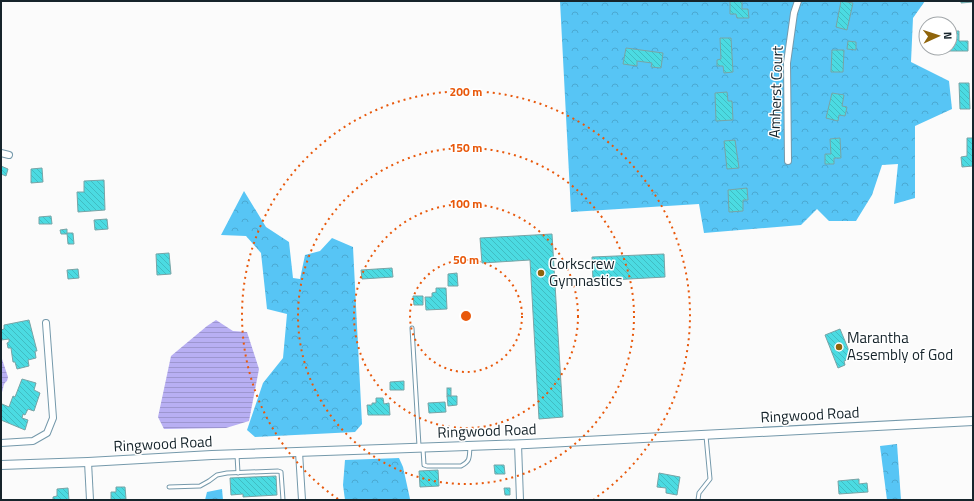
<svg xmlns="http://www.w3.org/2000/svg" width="974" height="501" font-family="'Titillium Web',sans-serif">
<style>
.forest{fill:url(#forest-crowns)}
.water{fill:url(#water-rules)}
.building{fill:url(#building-back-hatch);stroke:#78a4a6}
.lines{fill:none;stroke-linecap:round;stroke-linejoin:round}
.service-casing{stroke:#7599ab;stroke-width:5}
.minor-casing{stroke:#7599ab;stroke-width:8}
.tertiary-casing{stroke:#7599ab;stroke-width:10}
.service{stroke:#fff;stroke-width:3}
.minor{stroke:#fff;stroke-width:6}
.tertiary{stroke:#fff;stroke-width:8}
.ring{fill:none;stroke:#e8590c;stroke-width:2;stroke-dasharray:2 4}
.poi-dot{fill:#8f640b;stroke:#fff;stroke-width:1.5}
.labels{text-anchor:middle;stroke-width:3;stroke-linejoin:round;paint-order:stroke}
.street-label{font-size:15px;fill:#16242b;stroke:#fff}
.poi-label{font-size:15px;fill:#16242b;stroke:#fff;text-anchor:start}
.centre{fill:#e8590c;stroke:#fff;stroke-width:2}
.ring-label{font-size:12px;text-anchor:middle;font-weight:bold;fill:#e8590c;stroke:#fff;stroke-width:3;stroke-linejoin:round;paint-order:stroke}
</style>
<defs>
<pattern id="forest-crowns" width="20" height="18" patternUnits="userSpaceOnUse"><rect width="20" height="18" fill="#57c5f5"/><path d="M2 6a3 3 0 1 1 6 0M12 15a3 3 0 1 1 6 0" fill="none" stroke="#4ba9d2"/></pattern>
<pattern id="water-rules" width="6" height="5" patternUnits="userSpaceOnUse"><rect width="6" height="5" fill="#b8aff3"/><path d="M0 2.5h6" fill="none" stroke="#9d96d0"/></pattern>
<pattern id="building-back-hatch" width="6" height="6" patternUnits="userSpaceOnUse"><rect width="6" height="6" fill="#4bdbe2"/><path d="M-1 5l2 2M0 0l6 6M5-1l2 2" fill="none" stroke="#41bcc2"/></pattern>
</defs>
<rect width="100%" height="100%" fill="#fbfbfb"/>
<g class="forest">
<polygon points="560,1 925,1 913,18 911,62 949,81 952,109 915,126 915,198 894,204 898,164 882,165 872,195 856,221 829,221 817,209 801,225 704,233 699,204 571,212"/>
<polygon points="244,191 266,227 289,242 293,278 300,279 305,255 320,251 332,238 353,247 362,424 355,432 255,437 247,430 263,383 283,358 287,314 267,309 261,253 246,236 221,235"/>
<polygon points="897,444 901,500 887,500 880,446"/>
<polygon points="399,458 403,467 410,499 408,500 345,500 343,485 345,460"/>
<polygon points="222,489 223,500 205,500 207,492"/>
</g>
<g class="water">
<polygon points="216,320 233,331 247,332 259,369 249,421 226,428 164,429 158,417 171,356 207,326"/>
<path d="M1,358l1,1 6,18 -1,4c-5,3 -3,9 -6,13z"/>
</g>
<g class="building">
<polygon points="730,1 742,1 742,9 748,9 749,18 737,18 736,14 730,14"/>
<polygon points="841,1 853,3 847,30 836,27"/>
<polygon points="961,1 973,1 973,2 961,3"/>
<polygon points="950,31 959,31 959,41 968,41 968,51 948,51 948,48 950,48"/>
<polygon points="720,38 731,38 733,72 724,73 723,66 717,66 717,60 721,59"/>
<polygon points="848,41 856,42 856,50 847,49"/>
<polygon points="626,48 663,53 661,68 651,67 652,63 637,61 637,66 623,64"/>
<polygon points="832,50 844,50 843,72 831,72"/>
<polygon points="959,83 969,83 970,109 960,109"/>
<polygon points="727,92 728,101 732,101 733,120 716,121 715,93"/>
<polygon points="832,93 844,95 842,106 847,107 845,116 839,115 838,121 826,118"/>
<polygon points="840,138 841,158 834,158 834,164 825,164 825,154 831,154 830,139"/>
<polygon points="967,138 973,138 973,166 962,167 961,157 967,156"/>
<polygon points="735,140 739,168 727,169 724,141"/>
<polygon points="1,166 8,169 6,176 1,174"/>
<polygon points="42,168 43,182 31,183 31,169"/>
<polygon points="104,180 105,210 78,212 77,192 84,192 84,181"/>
<polygon points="747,188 748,200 743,200 743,211 729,212 728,190"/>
<polygon points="51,216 52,224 39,224 39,217"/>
<polygon points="107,219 108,229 95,230 94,220"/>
<polygon points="67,229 67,234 61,234 60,230"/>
<polygon points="67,233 73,233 74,244 68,244"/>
<polygon points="552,234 563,417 539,419 530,260 482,263 480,238"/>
<polygon points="169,253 171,274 157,275 156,254"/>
<polygon points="664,254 665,277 593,281 592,257"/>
<polygon points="392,268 393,277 362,279 361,270"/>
<polygon points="78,269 79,278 68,279 67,270"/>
<polygon points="457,273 458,286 448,286 448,274"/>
<polygon points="436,288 446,288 447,309 426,310 425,297 432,297 432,293 436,292"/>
<polygon points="413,296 423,296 423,305 414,305"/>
<polygon points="29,320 37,351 35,351 36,358 28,360 29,366 17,369 15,362 13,362 11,348 8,348 7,343 9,342 9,339 1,340 1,330 4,329 4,325"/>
<polygon points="840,329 852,358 844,361 845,365 838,368 825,335"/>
<polygon points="22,379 36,383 34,390 40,393 34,411 28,409 25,415 23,414 22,418 28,420 25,430 1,420 1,406 2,404 9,407 13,396 15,397"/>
<polygon points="404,381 404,390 390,390 390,382"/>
<rect x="447" y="388" width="4" height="8"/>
<polygon points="447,396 457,396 457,405 448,406"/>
<polygon points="376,398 383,398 384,404 389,403 390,415 368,415 367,405 372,405 372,403 376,403"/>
<polygon points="445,402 446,412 429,413 428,403"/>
<polygon points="494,465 504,465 505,474 495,474"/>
<polygon points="438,470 439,486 420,487 419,471"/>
<polygon points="659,473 680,477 677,495 666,493 666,488 657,487"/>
<polygon points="276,476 277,495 243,497 243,494 231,495 230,478"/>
<polygon points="859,479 859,484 867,483 868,492 839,494 838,481"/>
<polygon points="116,487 125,487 126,499 111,500 111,492 116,492"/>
<polygon points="68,488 69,500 53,500 53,497 57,496 57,489"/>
<polygon points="504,488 510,488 510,495 505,495"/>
</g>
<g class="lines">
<defs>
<g id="service">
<polyline points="412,328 419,446"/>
<path d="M423,449l1,16 3,1h34c10,-5 8,-9 9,-19"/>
<polyline points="237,455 238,473"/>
<polyline points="169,487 200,486 209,481 217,475 227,473 278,471 281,472 283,500"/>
<polyline points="698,500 699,493 710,479 706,436"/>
</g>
<g id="minor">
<polyline points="1,153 9,155"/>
<polyline points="788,161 787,63 794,13 798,1"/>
<polyline points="1,443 33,441 47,433 53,418 46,323"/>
<polyline points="518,444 520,500"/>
<polyline points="299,452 302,500"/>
<polyline points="88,462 90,500"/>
</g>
<polyline id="tertiary" points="1,465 88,462 212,455 527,444 973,421"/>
</defs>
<use href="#service" class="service-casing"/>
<use href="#minor" class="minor-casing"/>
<use href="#tertiary" class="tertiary-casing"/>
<use href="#service" class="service"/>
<use href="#minor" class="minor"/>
<use href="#tertiary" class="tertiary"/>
</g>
<g class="ring">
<circle cx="466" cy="316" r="56"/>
<circle cx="466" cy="316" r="112"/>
<circle cx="466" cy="316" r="168"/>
<path d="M338 499A224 224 0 1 1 594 499"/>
</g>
<g class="poi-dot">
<circle cx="541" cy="273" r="4"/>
<circle cx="839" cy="347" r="4"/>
</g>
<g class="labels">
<g class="street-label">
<text transform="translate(776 92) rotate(-88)" y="5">Amherst Court</text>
<text transform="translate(810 415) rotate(-3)" y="5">Ringwood Road</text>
<text transform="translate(487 431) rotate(-2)" y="5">Ringwood Road</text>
<text transform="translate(163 444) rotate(-3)" y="5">Ringwood Road</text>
</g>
<g class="poi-label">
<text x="549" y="269">Corkscrew<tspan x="549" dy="17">Gymnastics</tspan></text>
<text x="847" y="343">Marantha<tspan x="847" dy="17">Assembly of God</tspan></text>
</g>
</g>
<circle cx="466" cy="316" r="6" class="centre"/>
<g class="ring-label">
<text x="466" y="96">200 m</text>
<text x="466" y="152">150 m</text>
<text x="466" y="208">100 m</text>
<text x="466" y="264">50 m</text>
</g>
<rect width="974" height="501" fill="none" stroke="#16242b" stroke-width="4"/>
<g transform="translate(938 36) rotate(87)"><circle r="19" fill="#ffffff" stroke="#a2a7aa"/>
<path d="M0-3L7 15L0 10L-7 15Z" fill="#8f640b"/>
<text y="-6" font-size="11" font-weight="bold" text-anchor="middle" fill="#16242b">N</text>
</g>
</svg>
